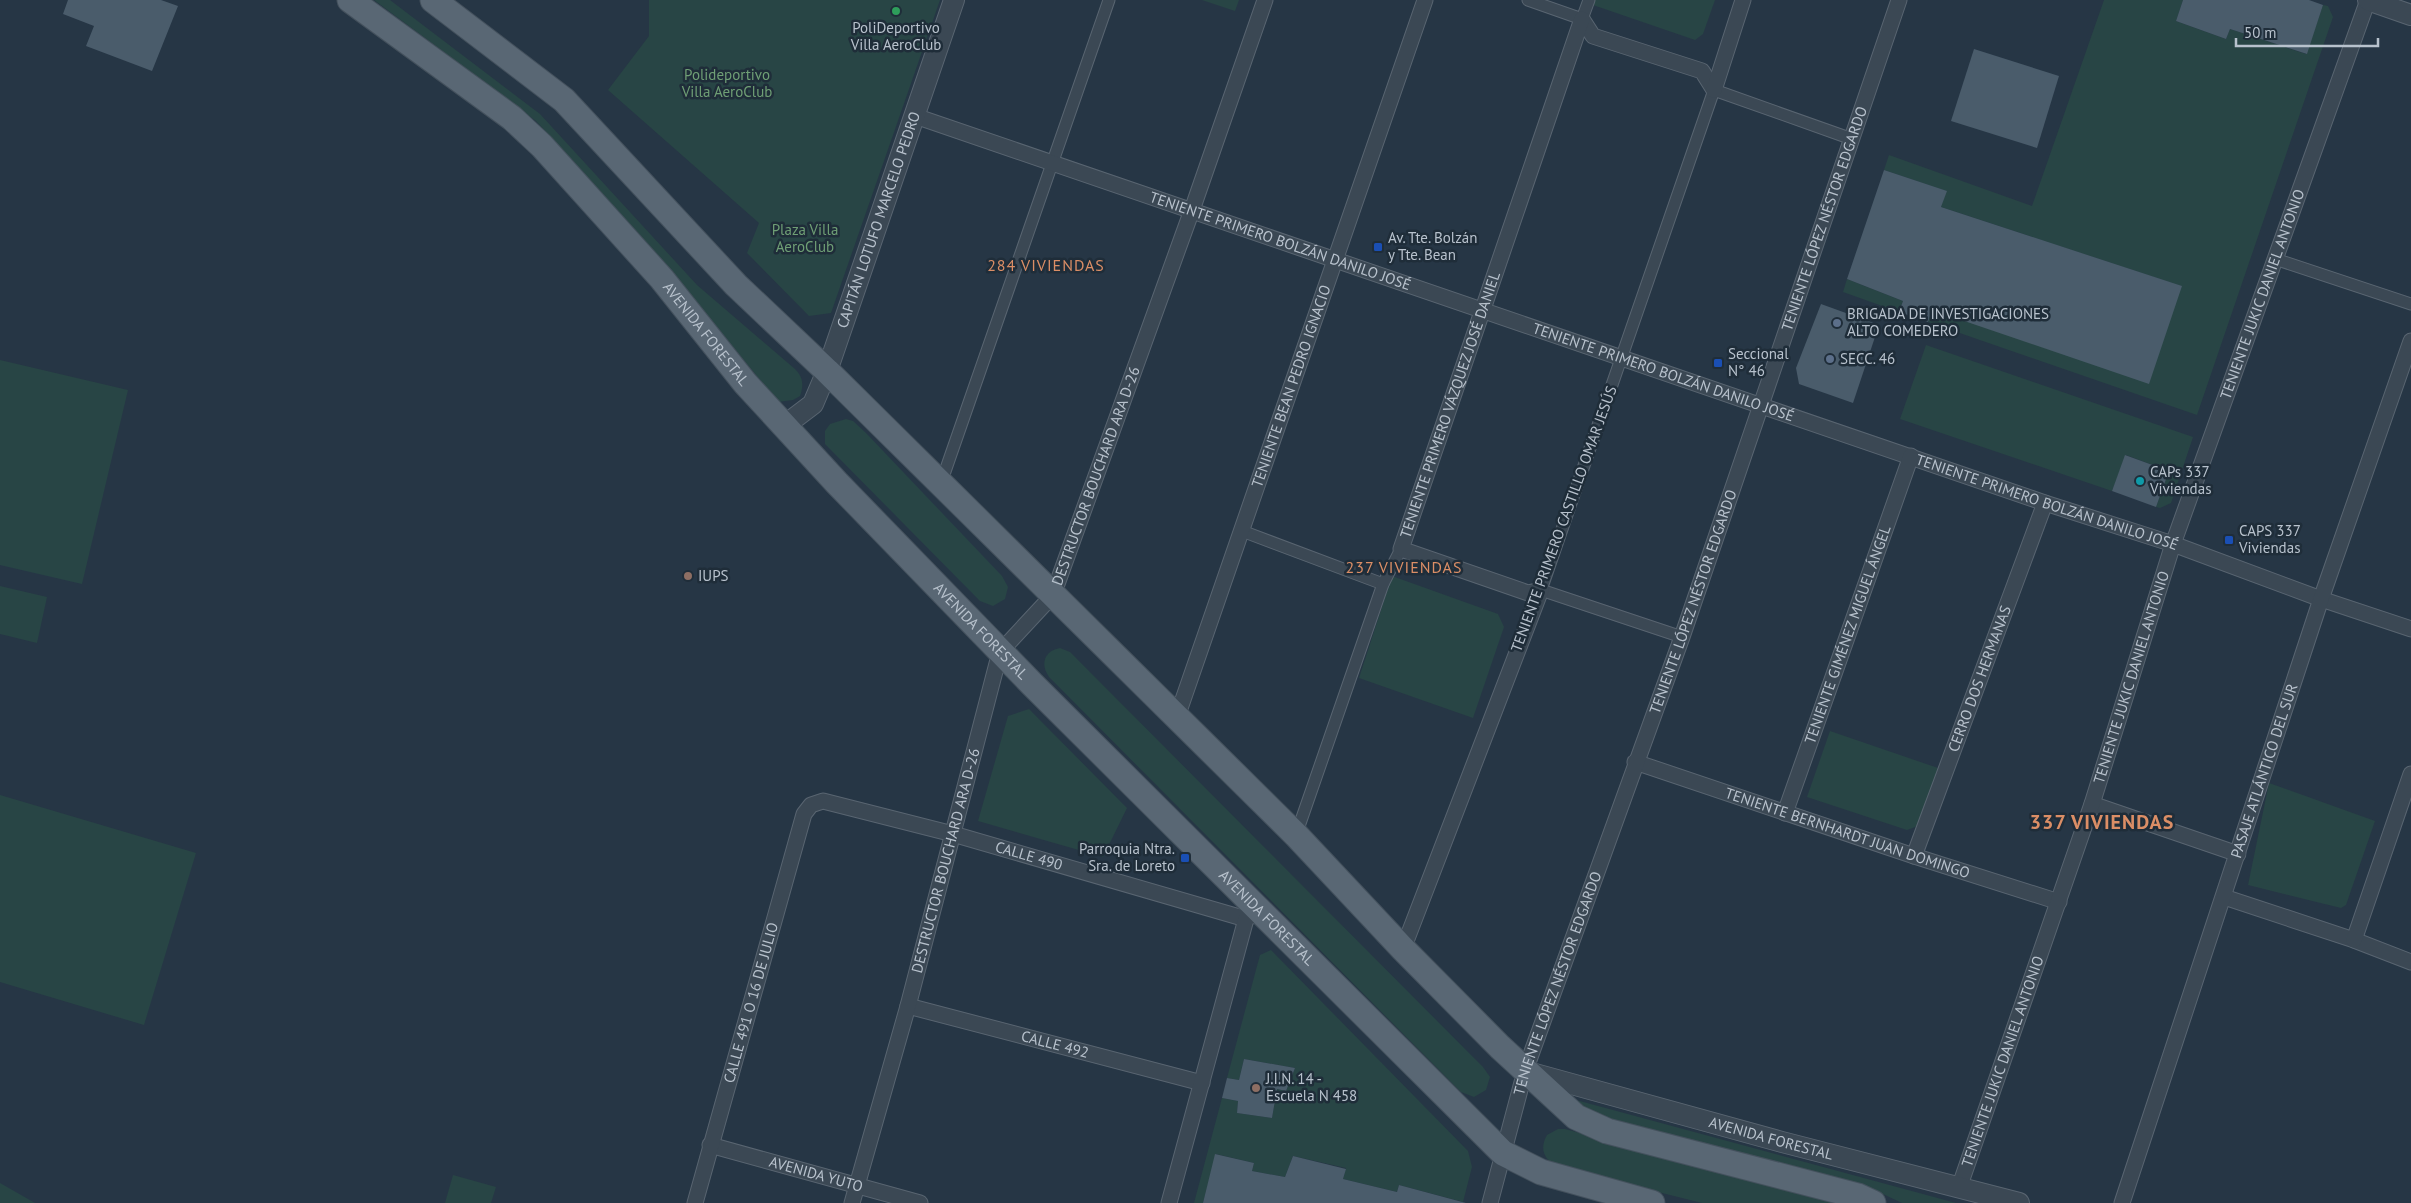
<svg xmlns="http://www.w3.org/2000/svg" width="2411" height="1203" font-family="'PT Sans',sans-serif">
<style>
.green{fill:#284545}
.building{fill:#4a5c6b}
.lines{fill:none;stroke-linecap:round;stroke-linejoin:round}
.pedestrian-casing{stroke:#596571;stroke-width:13}
.minor-casing{stroke:#596571;stroke-width:17}
.tertiary-casing{stroke:#596571;stroke-width:22}
.primary-casing{stroke:#44515d;stroke-width:27}
.pedestrian{stroke:#3b4854;stroke-width:11}
.minor{stroke:#3b4854;stroke-width:15}
.tertiary{stroke:#3b4854;stroke-width:20}
.primary{stroke:#596774;stroke-width:25}
.leisure-dot{fill:#2e9e5b;stroke:#1f2d39;stroke-width:2}
.transit-dot{fill:#1a4fb4;stroke:#1f2d39;stroke-width:2}
.service-dot{fill:#5c6f8a;stroke:#1f2d39;stroke-width:2}
.culture-dot{fill:#0f9aa8;stroke:#1f2d39;stroke-width:2}
.education-dot{fill:#8d6e63;stroke:#1f2d39;stroke-width:2}
.labels{text-anchor:middle;stroke-width:5;stroke-linejoin:round;paint-order:stroke}
.poi-label{font-size:15px;fill:#b8c2cd;stroke:#1f2d39;text-anchor:start}
.park-label{font-size:15px;fill:#6f9f75;stroke:#1f2d39}
.street-label{font-size:15px;fill:#b8c2cd;stroke:#1f2d39}
.neighbourhood-label{font-size:16px;letter-spacing:1px;fill:#db8e66;stroke:#1f2d39}
.district-label{font-size:20px;font-weight:bold;letter-spacing:1px;fill:#db8e66;stroke:#1f2d39}
</style>
<rect width="100%" height="100%" fill="#263645"/>
<g class="green">
<path d="M374,0h16l150,114 157,171 98,84c8,8 9,16 5,27l-7,4 -15,2 -115,-141 -127,-140z"/>
<polygon points="649,0 940,0 831,313 809,316 747,253 759,223 608,90 649,36"/>
<polygon points="1202,0 1239,0 1235,11"/>
<polygon points="1595,0 1715,0 1703,34 1695,40 1593,5"/>
<polygon points="2104,0 2183,0 2176,21 2226,39 2230,29 2306,54 2323,5 2328,6 2333,17 2197,415 1928,322 1932,310 2181,286 1941,207 1946,191 1884,170 1889,155 2032,206"/>
<polygon points="1847,279 1903,301 1899,312 1843,292"/>
<polygon points="1926,345 2193,437 2171,503 2160,508 2156,507 2169,471 2126,455 2112,491 1900,419"/>
<polygon points="0,360 128,390 82,584 0,565"/>
<polygon points="846,419 853,421 866,433 1002,576 1008,587 1005,599 993,606 980,601 825,444 825,431 830,424"/>
<polygon points="1392,576 1498,614 1504,627 1473,718 1359,678"/>
<polygon points="0,586 47,597 37,643 0,634"/>
<path d="M1060,648l10,4 413,415 7,10 -4,13 -12,7 -13,-5 -412,-415c-9,-13 -5,-26 11,-29z"/>
<polygon points="1029,709 1127,808 1103,857 978,821 1008,716"/>
<polygon points="1830,731 1938,768 1918,826 1907,830 1807,797"/>
<polygon points="2269,783 2375,821 2346,905 2341,908 2248,885"/>
<polygon points="0,795 196,853 144,1025 0,982"/>
<polygon points="1271,950 1468,1151 1472,1167 1463,1202 1399,1185 1397,1192 1343,1179 1346,1168 1293,1156 1285,1177 1252,1171 1254,1163 1216,1154 1203,1203 1194,1203 1222,1098 1238,1101 1237,1113 1272,1118 1277,1089 1286,1091 1295,1068 1244,1059 1239,1080 1227,1078 1260,955"/>
<polygon points="1576,1100 1956,1203 1902,1203 1883,1194 1786,1166 1616,1124 1569,1104"/>
<path d="M1558,1129h7l275,74h-138l-144,-36c-14,-7 -19,-18 -11,-32z"/>
<polygon points="453,1175 496,1187 491,1203 445,1203"/>
<polygon points="0,1183 35,1203 0,1203"/>
</g>
<g class="building">
<polygon points="68,0 161,0 178,6 152,71 86,46 94,26 63,14"/>
<polygon points="2183,0 2309,0 2323,5 2307,54 2230,29 2226,39 2176,21"/>
<polygon points="1974,49 2059,76 2037,148 1951,121"/>
<polygon points="1884,170 1947,191 1941,207 2182,286 2149,384 1932,310 1928,322 1899,312 1903,301 1847,279"/>
<polygon points="1821,304 1879,325 1853,403 1799,384 1796,368"/>
<polygon points="2125,455 2169,471 2156,507 2112,491"/>
<polygon points="1244,1059 1295,1068 1286,1091 1277,1089 1272,1118 1237,1113 1238,1101 1222,1098 1227,1078 1239,1080"/>
<polygon points="1215,1154 1254,1163 1252,1171 1285,1177 1293,1156 1346,1169 1343,1179 1397,1192 1399,1185 1466,1203 1203,1203"/>
</g>
<g class="lines">
<defs>
<g id="pedestrian">
<polyline points="1528,0 1582,19 1589,0"/>
<polyline points="2275,259 2411,304"/>
<polyline points="941,483 1109,0"/>
<polyline points="1242,531 1383,584"/>
<polyline points="1682,637 1541,590 1714,90 1852,139"/>
<polyline points="1296,835 1383,584 1401,549"/>
</g>
<g id="minor">
<polyline points="1582,19 1593,36 1702,71 1714,90"/>
<polyline points="1714,90 1743,0"/>
<path id="s1" d="M915,116l1130,387 128,41 148,55 90,30"/>
<path id="s2" d="M1541,590l-13,3 -127,-44 181,-530"/>
<path id="s3" d="M1177,717l248,-717"/>
<path id="s4" d="M1635,762l279,94 145,46"/>
<polyline points="2092,804 2238,854"/>
<path id="s5" d="M1785,813l126,-357"/>
<path id="s6" d="M1914,856l131,-353"/>
<polyline points="2224,897 2354,940 2411,962"/>
<polyline points="2354,940 2411,774"/>
<polyline points="1403,949 1541,590"/>
<path id="s7" d="M908,1006l294,77"/>
<path id="s8" d="M710,1145l210,58"/>
<path id="s9" d="M1959,1188l133,-384 81,-260 195,-544"/>
<path id="s10" d="M695,1203l109,-389 7,-9 12,-4 130,33 293,85"/>
<path id="s11" d="M852,1203l56,-197 92,-354 53,-57 139,-385 73,-210"/>
<polyline points="1169,1203 1246,919 1254,914"/>
<path id="s12" d="M1490,1203l35,-132 157,-434 217,-637"/>
<path id="s13" d="M2122,1203l199,-604 90,-258"/>
</g>
<g id="tertiary">
<polyline points="2368,0 2411,15"/>
<path id="s14" d="M784,426l29,-22 14,-33 127,-371"/>
<path id="s15" d="M1528,1072l254,70 237,61"/>
</g>
<g id="primary">
<path id="s16" d="M350,0l162,118 30,28 120,133 83,104 92,100 195,201 471,469 38,19 111,31"/>
<polyline points="433,0 564,100 736,285 827,371 1296,835 1403,949 1500,1047 1576,1117 1607,1131 1858,1196 1873,1203"/>
</g>
</defs>
<use href="#pedestrian" class="pedestrian-casing"/>
<use href="#minor" class="minor-casing"/>
<use href="#tertiary" class="tertiary-casing"/>
<use href="#primary" class="primary-casing"/>
<use href="#pedestrian" class="pedestrian"/>
<use href="#minor" class="minor"/>
<use href="#tertiary" class="tertiary"/>
<use href="#primary" class="primary"/>
</g>
<circle class="leisure-dot" cx="896" cy="11" r="5"/>
<g class="transit-dot">
<rect x="1373" y="242" width="10" height="10" rx="2.5"/>
<rect x="1713" y="358" width="10" height="10" rx="2.5"/>
<rect x="2224" y="535" width="10" height="10" rx="2.5"/>
<rect x="1180" y="853" width="10" height="10" rx="2.5"/>
</g>
<g class="service-dot">
<circle cx="1837" cy="323" r="5"/>
<circle cx="1830" cy="359" r="5"/>
</g>
<circle class="culture-dot" cx="2140" cy="481" r="5"/>
<g class="education-dot">
<circle cx="688" cy="576" r="5"/>
<circle cx="1256" cy="1088" r="5"/>
</g>
<g class="labels">
<g class="poi-label">
<text x="896" y="33" text-anchor="middle">PoliDeportivo<tspan x="896" dy="17">Villa AeroClub</tspan></text>
<text x="1388" y="243">Av. Tte. Bolzán<tspan x="1388" dy="17">y Tte. Bean</tspan></text>
<text x="1847" y="319">BRIGADA DE INVESTIGACIONES<tspan x="1847" dy="17">ALTO COMEDERO</tspan></text>
<text x="1728" y="359">Seccional<tspan x="1728" dy="17">N° 46</tspan></text>
<text x="1840" y="364">SECC. 46</text>
<text x="2150" y="477">CAPs 337<tspan x="2150" dy="17">Viviendas</tspan></text>
<text x="2239" y="536">CAPS 337<tspan x="2239" dy="17">Viviendas</tspan></text>
<text x="698" y="581">IUPS</text>
<text x="1175" y="854" text-anchor="end">Parroquia Ntra.<tspan x="1175" dy="17">Sra. de Loreto</tspan></text>
<text x="1266" y="1084">J.I.N. 14 -<tspan x="1266" dy="17">Escuela N 458</tspan></text>
</g>
<g class="park-label">
<text x="727" y="80">Polideportivo<tspan x="727" dy="17">Villa AeroClub</tspan></text>
<text x="805" y="235">Plaza Villa<tspan x="805" dy="17">AeroClub</tspan></text>
</g>
<g class="street-label">
<text dy="5" stroke="none"><textPath href="#s12" startOffset="1040">TENIENTE LÓPEZ NÉSTOR EDGARDO</textPath></text>
<text dy="5" stroke="none"><textPath href="#s14" startOffset="232">CAPITÁN LOTUFO MARCELO PEDRO</textPath></text>
<text dy="5" stroke="none"><textPath href="#s1" startOffset="386">TENIENTE PRIMERO BOLZÁN DANILO JOSÉ</textPath></text>
<text dy="5" stroke="none"><textPath href="#s9" startOffset="944">TENIENTE JUKIC DANIEL ANTONIO</textPath></text>
<text dy="5" stroke="none"><textPath href="#s16" startOffset="491">AVENIDA FORESTAL</textPath></text>
<text dy="5" stroke="none"><textPath href="#s1" startOffset="791">TENIENTE PRIMERO BOLZÁN DANILO JOSÉ</textPath></text>
<text dy="5" stroke="none"><textPath href="#s3" startOffset="350">TENIENTE BEAN PEDRO IGNACIO</textPath></text>
<text dy="5" stroke="none"><textPath href="#s2" startOffset="300">TENIENTE PRIMERO VÁZQUEZ JOSÉ DANIEL</textPath></text>
<text dy="5" stroke="none"><textPath href="#s11" startOffset="775">DESTRUCTOR BOUCHARD ARA D-26</textPath></text>
<text dy="5" stroke="none"><textPath href="#s1" startOffset="1196">TENIENTE PRIMERO BOLZÁN DANILO JOSÉ</textPath></text>
<text transform="translate(1564 519) rotate(-70)" y="5">TENIENTE PRIMERO CASTILLO OMAR JESÚS</text>
<text dy="5" stroke="none"><textPath href="#s12" startOffset="635">TENIENTE LÓPEZ NÉSTOR EDGARDO</textPath></text>
<text dy="5" stroke="none"><textPath href="#s16" startOffset="896">AVENIDA FORESTAL</textPath></text>
<text dy="5" stroke="none"><textPath href="#s5" startOffset="189">TENIENTE GIMÉNEZ MIGUEL ÁNGEL</textPath></text>
<text dy="5" stroke="none"><textPath href="#s9" startOffset="539">TENIENTE JUKIC DANIEL ANTONIO</textPath></text>
<text dy="5" stroke="none"><textPath href="#s6" startOffset="189">CERRO DOS HERMANAS</textPath></text>
<text dy="5" stroke="none"><textPath href="#s13" startOffset="455">PASAJE ATLÁNTICO DEL SUR</textPath></text>
<text dy="5" stroke="none"><textPath href="#s4" startOffset="224">TENIENTE BERNHARDT JUAN DOMINGO</textPath></text>
<text dy="5" stroke="none"><textPath href="#s10" startOffset="641">CALLE 490</textPath></text>
<text dy="5" stroke="none"><textPath href="#s11" startOffset="355">DESTRUCTOR BOUCHARD ARA D-26</textPath></text>
<text dy="5" stroke="none"><textPath href="#s16" startOffset="1301">AVENIDA FORESTAL</textPath></text>
<text dy="5" stroke="none"><textPath href="#s12" startOffset="230">TENIENTE LÓPEZ NÉSTOR EDGARDO</textPath></text>
<text dy="5" stroke="none"><textPath href="#s10" startOffset="208">CALLE 491 O 16 DE JULIO</textPath></text>
<text dy="5" stroke="none"><textPath href="#s7" startOffset="152">CALLE 492</textPath></text>
<text dy="5" stroke="none"><textPath href="#s9" startOffset="134">TENIENTE JUKIC DANIEL ANTONIO</textPath></text>
<text dy="5" stroke="none"><textPath href="#s15" startOffset="252">AVENIDA FORESTAL</textPath></text>
<text dy="5" stroke="none"><textPath href="#s8" startOffset="110">AVENIDA YUTO</textPath></text>
</g>
<g class="neighbourhood-label">
<text x="1046" y="271">284 VIVIENDAS</text>
<text x="1404" y="573">237 VIVIENDAS</text>
</g>
<g class="district-label">
<text x="2102" y="829">337 VIVIENDAS</text>
</g>
</g>
<path d="M2236 38v8h142v-8" fill="none" stroke="#b8c2cd" stroke-width="2.5"/>
<text x="2244" y="38" font-size="15" fill="#b8c2cd" stroke="#1f2d39" stroke-width="4" paint-order="stroke">50 m</text>
</svg>
